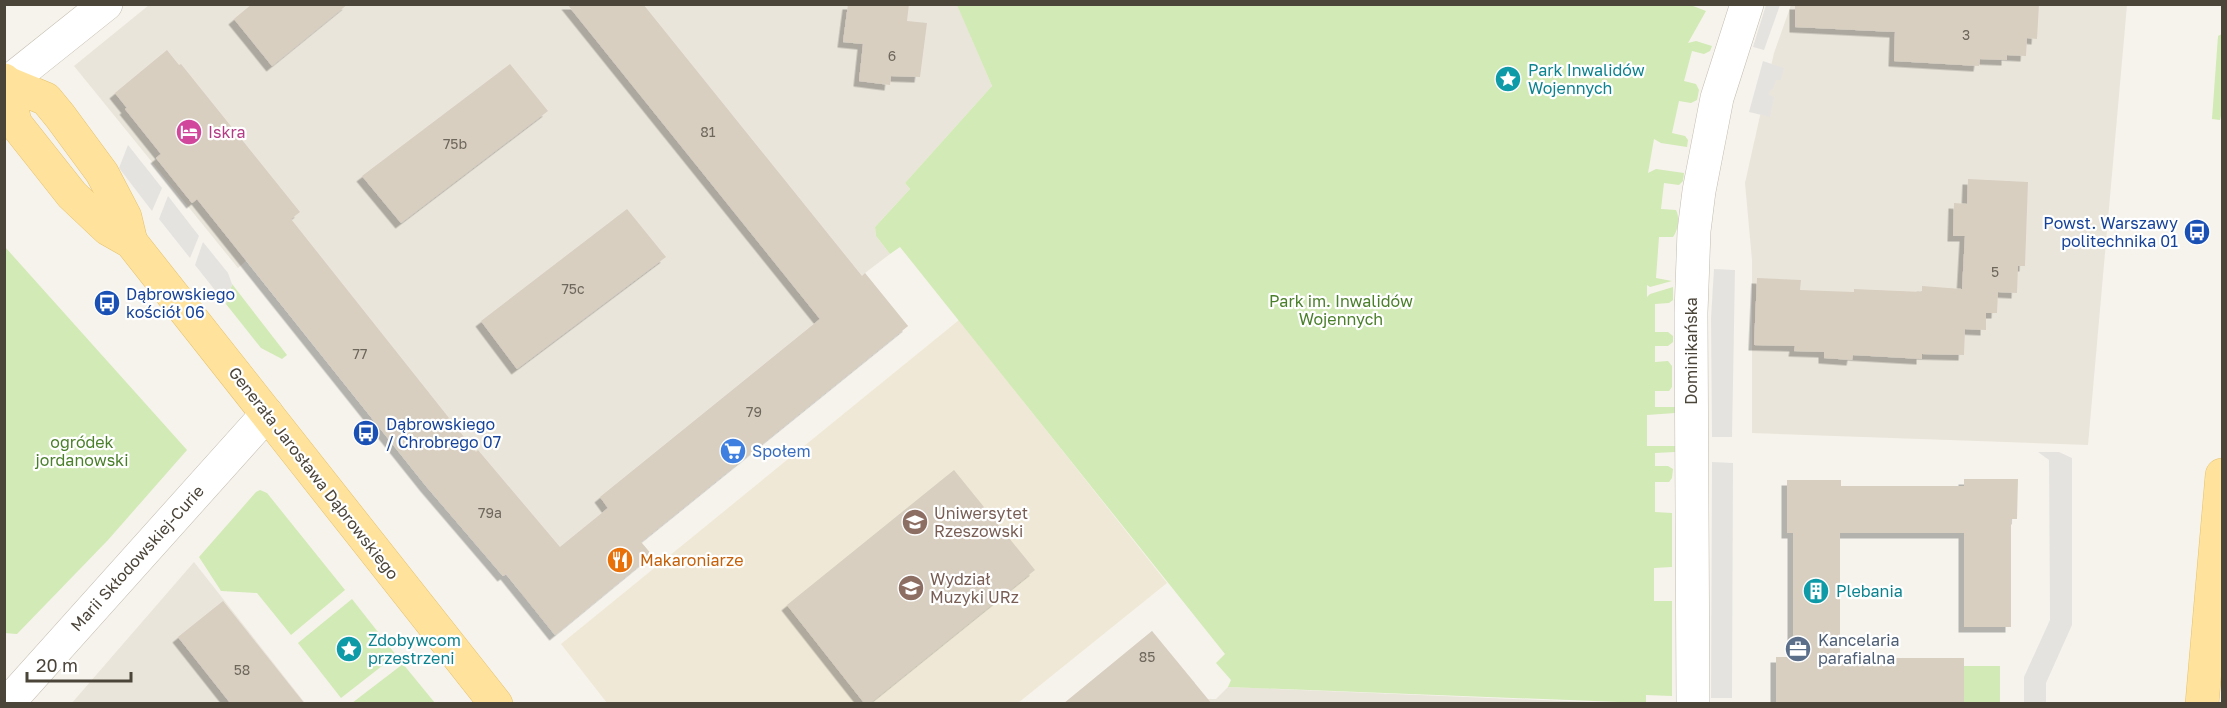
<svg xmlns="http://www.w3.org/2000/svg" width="2227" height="708" font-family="'Golos Text',sans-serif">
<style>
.residential{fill:#eae5da}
.education{fill:#efe8d6}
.green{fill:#d2eab5}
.parking{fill:#e5e3e0}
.building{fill:#d8cfc1;filter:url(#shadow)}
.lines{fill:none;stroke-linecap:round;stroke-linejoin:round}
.minor-casing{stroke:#c2bbae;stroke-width:34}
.major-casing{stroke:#e6c16a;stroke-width:34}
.minor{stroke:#fff;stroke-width:33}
.major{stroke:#ffe39c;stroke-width:33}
.labels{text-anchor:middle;stroke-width:4.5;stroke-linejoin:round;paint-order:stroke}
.number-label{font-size:14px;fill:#6e675b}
.culture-label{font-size:16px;fill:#0d838f;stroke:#fff;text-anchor:start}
.hotel-label{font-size:16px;fill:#b23c85;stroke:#fff;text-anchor:start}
.transit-label{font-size:16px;fill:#164399;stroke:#fff;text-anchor:start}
.park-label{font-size:16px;fill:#4a7f2a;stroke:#fff}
.street-label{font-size:16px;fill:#4b4439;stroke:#fff}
.shop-label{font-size:16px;fill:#366cbe;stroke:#fff;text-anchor:start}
.education-label{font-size:16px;fill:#785e54;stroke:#fff;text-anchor:start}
.food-label{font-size:16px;fill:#c56008;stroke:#fff;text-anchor:start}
.service-label{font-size:16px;fill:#4e5e75;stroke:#fff;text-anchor:start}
</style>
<defs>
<filter id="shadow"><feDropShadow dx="-5.5" dy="5.5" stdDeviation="0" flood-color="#0004"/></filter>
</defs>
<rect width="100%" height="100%" fill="#f6f3ec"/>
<g class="residential">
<polygon points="957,4 992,86 905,183 910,189 875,227 876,236 890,254 865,273 908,326 641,542 652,555 555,635 519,591 524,588 510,570 503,576 428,488 248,259 238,268 74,66 149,5"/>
<polygon points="1791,5 2127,5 2088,445 1752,433 1752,260 1745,183 1774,53"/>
<polygon points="194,562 305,703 71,704"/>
<polygon points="1152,631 1195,683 1192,686 1207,699 1216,699 1228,687 1611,703 1063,704"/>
</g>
<polygon class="education" points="959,320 1167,583 1018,703 607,703 561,644"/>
<g class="green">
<path d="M1688,4l18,7 -18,32 8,-2 16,5 -2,5 -6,3 -12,-3 -8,30 12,3 3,6 -2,10 -6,3 -12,-2 -7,32 13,3 3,4 -1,7 -26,-4 -7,-4 -6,34 8,-4 28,4 -1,8 -4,4 -15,-2 -3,26 15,1c4,7 2,21 -3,27h-14l-3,41 16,3 -22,6 -3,-2v12l3,-3 23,-7v13l-4,3 -14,1v28h13l5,4v6l-5,4h-13v16l13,-1 4,5v21l-3,4h-14v16h20v6l-28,2v31h28v6l-20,1v13h13l5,3 -1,9 -3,4h-14v30l17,1v54l-18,1v33h18v95l-26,-1v8l-418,-16 3,-7 -15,-17 9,-9 -325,-407 -10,7 -14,-18 -1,-9 35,-38 -5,-6 87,-97 -35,-81z"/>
<polygon points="2222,34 2222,111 2220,120 2212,119 2218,36"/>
<polygon points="5,247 187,450 108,540 17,634 4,633"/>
<polygon points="232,284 287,355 282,359 261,348 226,304"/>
<polygon points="260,490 267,493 345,590 291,635 257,593 221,591 199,557 256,492"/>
<polygon points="352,599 396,655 341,698 298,643"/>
<polygon points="403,664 435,703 352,703"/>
<polygon points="1964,666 2000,666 2000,703 1964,704"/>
</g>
<g class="parking">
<polygon points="1766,5 1780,5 1764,50 1753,47"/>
<polygon points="1763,61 1784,68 1781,80 1776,80 1773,89 1770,90 1769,95 1774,97 1770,117 1749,112"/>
<polygon points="128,145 162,188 152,211 119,168"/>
<polygon points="168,196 199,236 190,258 159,219"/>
<polygon points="203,242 228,273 232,284 226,304 195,265"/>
<polygon points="1714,269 1735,270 1732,437 1712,437 1711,318"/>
<polygon points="2038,452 2059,452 2072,458 2072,625 2046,683 2046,703 2024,703 2024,677 2050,620 2049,460"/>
<polygon points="1712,462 1733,463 1732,698 1711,698"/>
</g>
<g class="building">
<polygon points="252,4 348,4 272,66 234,19"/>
<polygon points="567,4 643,4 862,276 865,273 908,326 641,542 652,555 555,635 506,574 503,576 426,486 197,199 192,203 156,158 161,154 125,109 127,108 115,93 167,50 179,65 181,64 300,212 291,219 476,452 478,450 560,547 608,508 600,497 820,319"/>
<polygon points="848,4 909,4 907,21 927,23 920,77 891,76 890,85 859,81 863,44 843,42"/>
<polygon points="1795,4 2039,4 2037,39 2027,38 2026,56 2007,55 2007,60 1980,59 1979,66 1894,61 1895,32 1795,27"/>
<polygon points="510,64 548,111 401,223 362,176"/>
<polygon points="1968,179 2028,182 2025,266 2018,266 2017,293 1998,292 1997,313 1986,313 1986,330 1965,329 1964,355 1922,354 1922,359 1853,355 1852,360 1824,358 1824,352 1794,351 1795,346 1754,345 1757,278 1801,280 1800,290 1854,292 1854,289 1922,292 1922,286 1962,289 1965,236 1953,236 1954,203 1967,204"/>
<polygon points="627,209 666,257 517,369 481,321"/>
<polygon points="954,470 1035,570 869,704 865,704 787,605"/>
<polygon points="1964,479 2018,479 2017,519 2011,519 2011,627 1964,627 1964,533 1840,533 1840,658 1964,658 1964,704 1776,704 1776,657 1793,657 1793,533 1787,533 1787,480 1841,480 1841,486 1964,486"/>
<polygon points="223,601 305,704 231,704 178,637"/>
<polygon points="1152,631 1212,704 1063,704"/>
</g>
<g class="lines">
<defs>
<g id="minor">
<polyline points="7,83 106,4"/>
<polyline points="7,704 267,414"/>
<polyline points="1693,704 1691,313 1694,231 1699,191 1717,98 1747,4"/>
</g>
<g id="major">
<polyline points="4,80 7,83 15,123 72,195 108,229 131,242 496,704"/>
<polyline points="7,83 46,99 60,116 102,173 125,217 131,242"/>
<polyline points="2202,704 2222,475"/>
</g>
</defs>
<use href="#minor" class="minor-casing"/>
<use href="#major" class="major-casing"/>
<use href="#minor" class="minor"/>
<use href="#major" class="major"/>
</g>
<defs>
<symbol id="sight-disc" viewBox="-11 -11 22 22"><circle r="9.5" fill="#0f9aa8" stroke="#fff"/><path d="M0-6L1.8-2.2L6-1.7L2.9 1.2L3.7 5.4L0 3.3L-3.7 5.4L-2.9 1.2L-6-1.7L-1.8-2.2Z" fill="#fff"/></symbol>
<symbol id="hotel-disc" viewBox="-11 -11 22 22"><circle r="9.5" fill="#d1479c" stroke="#fff"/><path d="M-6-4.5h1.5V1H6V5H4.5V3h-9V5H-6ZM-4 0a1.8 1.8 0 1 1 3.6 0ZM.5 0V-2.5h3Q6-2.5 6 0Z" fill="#fff"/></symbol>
<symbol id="bus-disc" viewBox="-11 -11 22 22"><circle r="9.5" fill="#1a4fb4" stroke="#fff"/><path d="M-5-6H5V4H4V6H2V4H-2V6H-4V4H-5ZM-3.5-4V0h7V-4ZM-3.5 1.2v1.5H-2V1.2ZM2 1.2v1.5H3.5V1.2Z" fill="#fff"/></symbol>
<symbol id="supermarket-disc" viewBox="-11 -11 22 22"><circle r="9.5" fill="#3f7fe0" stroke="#fff"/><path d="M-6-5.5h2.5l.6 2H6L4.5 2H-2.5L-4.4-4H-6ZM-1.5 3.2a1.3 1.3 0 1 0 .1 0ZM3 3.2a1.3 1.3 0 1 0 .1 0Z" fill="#fff"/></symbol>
<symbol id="university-disc" viewBox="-11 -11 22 22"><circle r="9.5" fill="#8d6e63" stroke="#fff"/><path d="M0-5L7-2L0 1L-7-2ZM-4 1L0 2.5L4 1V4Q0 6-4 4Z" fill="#fff"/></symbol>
<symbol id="restaurant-disc" viewBox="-11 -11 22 22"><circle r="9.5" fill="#e8710a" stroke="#fff"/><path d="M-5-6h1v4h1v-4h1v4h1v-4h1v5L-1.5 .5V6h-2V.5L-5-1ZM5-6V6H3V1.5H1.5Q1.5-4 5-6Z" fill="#fff"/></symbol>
<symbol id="school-disc" viewBox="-11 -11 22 22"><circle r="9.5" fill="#8d6e63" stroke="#fff"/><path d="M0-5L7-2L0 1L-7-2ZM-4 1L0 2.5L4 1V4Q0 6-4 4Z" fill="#fff"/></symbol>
<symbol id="building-disc" viewBox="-11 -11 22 22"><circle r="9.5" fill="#0f9aa8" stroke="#fff"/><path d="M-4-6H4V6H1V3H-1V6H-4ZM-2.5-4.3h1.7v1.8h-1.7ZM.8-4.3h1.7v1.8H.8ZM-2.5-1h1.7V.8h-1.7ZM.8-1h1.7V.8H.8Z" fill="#fff"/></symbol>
<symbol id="office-disc" viewBox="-11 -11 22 22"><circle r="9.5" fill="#5c6f8a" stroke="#fff"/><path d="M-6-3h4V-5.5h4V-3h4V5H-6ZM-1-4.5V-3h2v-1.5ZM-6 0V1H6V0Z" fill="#fff"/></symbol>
</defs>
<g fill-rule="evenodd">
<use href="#sight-disc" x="1493" y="64" width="30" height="30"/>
<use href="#hotel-disc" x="174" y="117" width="30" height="30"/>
<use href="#bus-disc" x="2182" y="217" width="30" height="30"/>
<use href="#bus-disc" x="92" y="288" width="30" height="30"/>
<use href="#bus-disc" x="351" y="418" width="30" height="30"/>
<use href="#supermarket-disc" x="718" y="436" width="30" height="30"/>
<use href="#university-disc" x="900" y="507" width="30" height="30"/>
<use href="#restaurant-disc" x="605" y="545" width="30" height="30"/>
<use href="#school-disc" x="896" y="573" width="30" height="30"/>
<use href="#building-disc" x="1801" y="576" width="30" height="30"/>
<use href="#sight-disc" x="334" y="634" width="30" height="30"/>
<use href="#office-disc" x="1783" y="634" width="30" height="30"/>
</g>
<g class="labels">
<g class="number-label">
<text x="1966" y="40">3</text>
<text x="892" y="61">6</text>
<text x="708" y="137">81</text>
<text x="455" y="149">75b</text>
<text x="1995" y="277">5</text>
<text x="573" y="294">75c</text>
<text x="360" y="359">77</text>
<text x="754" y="417">79</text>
<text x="490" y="518">79a</text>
<text x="1147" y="662">85</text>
<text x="242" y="675">58</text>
</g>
<g class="culture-label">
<text x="1528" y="76">Park Inwalidów<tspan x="1528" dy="18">Wojennych</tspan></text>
<text x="1836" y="597">Plebania</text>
<text x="368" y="646">Zdobywcom<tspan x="368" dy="18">przestrzeni</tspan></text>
</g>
<g class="hotel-label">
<text x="208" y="138">Iskra</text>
</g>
<g class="transit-label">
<text x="2178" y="229" text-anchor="end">Powst. Warszawy<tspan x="2178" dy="18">politechnika 01</tspan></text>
<text x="126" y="300">Dąbrowskiego<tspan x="126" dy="18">kościół 06</tspan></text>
<text x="386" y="430">Dąbrowskiego<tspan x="386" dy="18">/ Chrobrego 07</tspan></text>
</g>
<g class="park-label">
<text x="1341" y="307">Park im. Inwalidów<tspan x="1341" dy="18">Wojennych</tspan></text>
<text x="82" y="448">ogródek<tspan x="82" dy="18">jordanowski</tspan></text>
</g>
<g class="street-label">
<text transform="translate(1691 351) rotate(-90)" y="6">Dominikańska</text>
<text transform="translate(314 473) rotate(52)" y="6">Generała Jarosława Dąbrowskiego</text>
<text transform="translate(137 558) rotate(-48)" y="6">Marii Skłodowskiej-Curie</text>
</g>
<g class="shop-label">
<text x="752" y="457">Społem</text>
</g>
<g class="education-label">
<text x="934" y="519">Uniwersytet<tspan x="934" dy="18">Rzeszowski</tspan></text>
<text x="930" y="585">Wydział<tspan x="930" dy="18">Muzyki URz</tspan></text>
</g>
<g class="food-label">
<text x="640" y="566">Makaroniarze</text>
</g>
<g class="service-label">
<text x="1818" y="646">Kancelaria<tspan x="1818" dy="18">parafialna</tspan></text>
</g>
</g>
<rect width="2227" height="708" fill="none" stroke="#4b4439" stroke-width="12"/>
<path d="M27 672v9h104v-9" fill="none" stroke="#4b4439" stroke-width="3"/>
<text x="36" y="672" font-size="18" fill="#4b4439" stroke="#ffffff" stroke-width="4.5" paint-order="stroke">20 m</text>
</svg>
